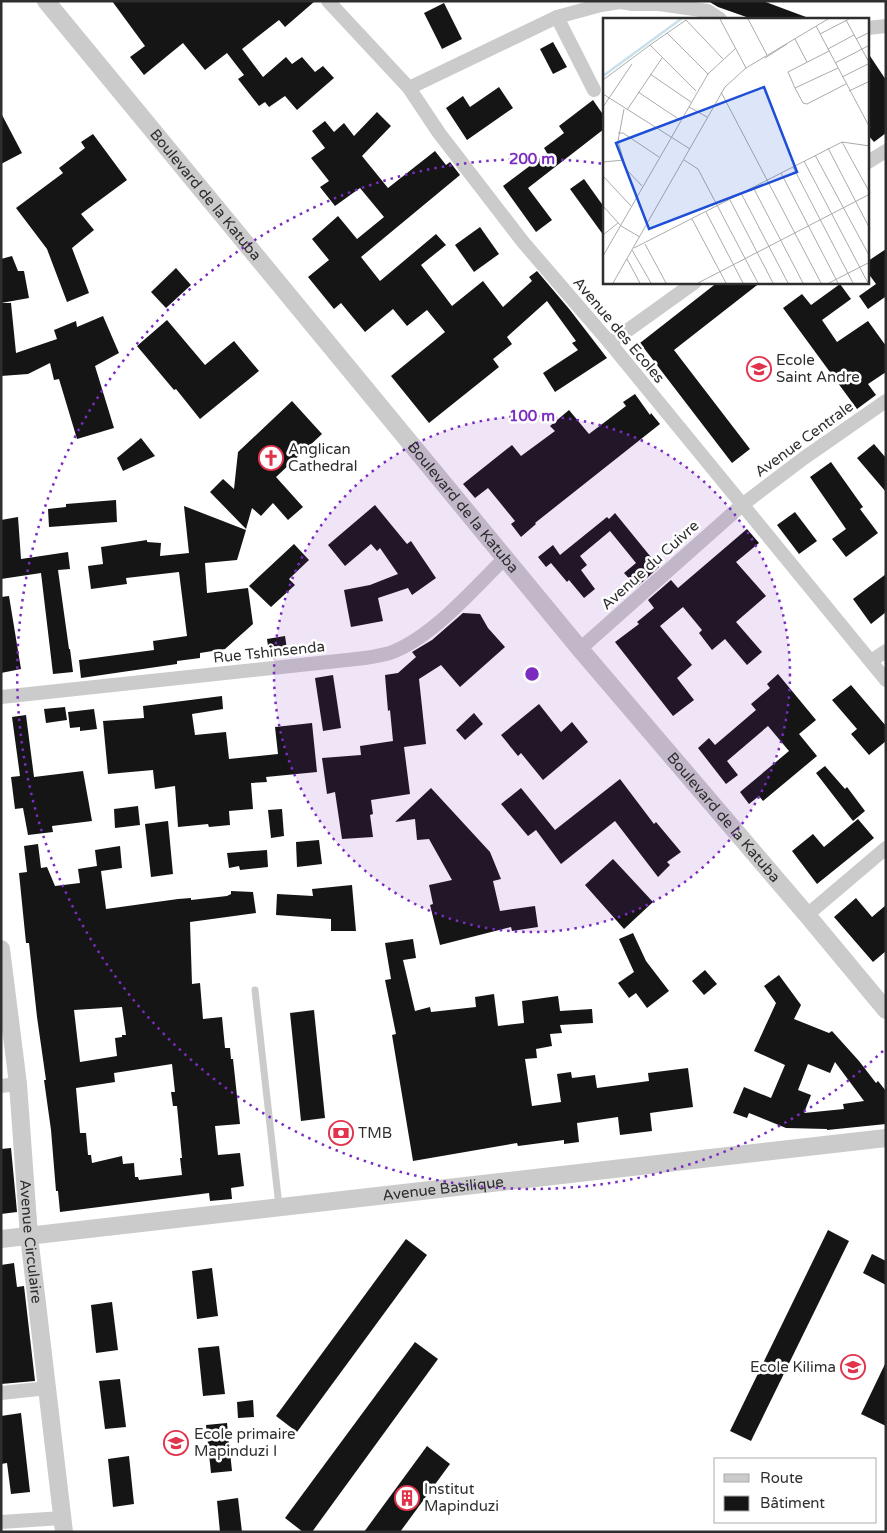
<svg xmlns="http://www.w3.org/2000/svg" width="887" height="1533" font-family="'Varela Round',sans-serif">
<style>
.building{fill:#151515;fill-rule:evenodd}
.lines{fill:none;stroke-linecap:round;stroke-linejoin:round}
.service{stroke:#cbcbcb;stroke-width:7}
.minor{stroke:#cbcbcb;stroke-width:14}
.tertiary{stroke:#cbcbcb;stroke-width:18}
.ring{fill:none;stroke:#7b2cbf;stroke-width:2.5;stroke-dasharray:2.5 5}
.labels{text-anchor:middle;stroke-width:5;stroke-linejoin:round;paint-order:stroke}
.street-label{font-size:15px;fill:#2e2e2e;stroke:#fff}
.poi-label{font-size:15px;fill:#2e2e2e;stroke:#fff;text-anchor:start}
.inset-river{fill:none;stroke:#c8e0eb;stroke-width:2.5}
.inset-road{fill:none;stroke:#ababab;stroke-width:1}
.view{fill:#1d4ed8;fill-opacity:0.15;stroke:#1d4ed8;stroke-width:2.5}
.inset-edge{fill:none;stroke:#2e2e2e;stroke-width:2.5}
.centre{fill:#7b2cbf;stroke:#fff;stroke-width:2.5}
.ring-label{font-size:15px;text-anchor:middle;font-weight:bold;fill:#7b2cbf;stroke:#fff;stroke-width:5;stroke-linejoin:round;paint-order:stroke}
</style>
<rect width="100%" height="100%" fill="#fff"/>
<g class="building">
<polygon points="112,1 315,1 285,27 279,20 242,49 263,77 286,57 292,64 302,57 315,72 323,66 334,78 297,110 285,96 269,107 265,102 259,106 238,79 244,75 227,53 205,70 183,43 144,75 130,57 145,46"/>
<polygon points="708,1 763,1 806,17 806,19 752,19 718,7"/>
<polygon points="444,3 462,39 442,49 424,13"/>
<polygon points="553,42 567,67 553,74 540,49"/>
<polygon points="868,53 886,80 886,133 874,142 868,135"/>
<polygon points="499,87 513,108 467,140 446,108 463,96 470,107"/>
<polygon points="593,100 604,116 604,129 528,188 552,220 536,232 503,186 547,153 544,148 564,133 559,126"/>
<polygon points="377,112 391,126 362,156 388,188 435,151 446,165 450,162 460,175 361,257 380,281 436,234 446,245 421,265 452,306 483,281 503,307 532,281 529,277 537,271 570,310 607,358 555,392 543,373 578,350 572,343 576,341 547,301 507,337 512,344 493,359 499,367 429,423 391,376 445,332 427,310 407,326 393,309 365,332 341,303 334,309 308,277 329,260 312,239 338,216 357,239 384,217 360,188 335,206 320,187 329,181 311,158 325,148 312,131 325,121 334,132 344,123 354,136"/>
<polygon points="1,113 22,153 1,164"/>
<polygon points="93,134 127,180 81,214 94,230 72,248 89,293 67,302 47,249 16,208 63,173 59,168 85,148 81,142"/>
<polygon points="584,179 604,207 604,236 570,189"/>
<polygon points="480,227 499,254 474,272 455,245"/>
<polygon points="886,249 886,298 885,297 868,309 859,296 876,284 868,273 868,261"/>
<polygon points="12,256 18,271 24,271 29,298 1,303 1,259"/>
<polygon points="176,268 191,285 166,308 151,292"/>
<polygon points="718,282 761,282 674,350 750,449 732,463 640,343"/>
<polygon points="840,284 851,299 822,320 837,342 868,321 886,346 886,372 868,384 876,395 857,409 783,308 802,294 811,305"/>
<polygon points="1,303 11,303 16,353 57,339 54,330 76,321 77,327 103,316 119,353 95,366 114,428 77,439 59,379 54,380 50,363 28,374 1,376"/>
<polygon points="167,320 205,365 234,341 259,371 200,419 176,389 174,390 137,346"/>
<polygon points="635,394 650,415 651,413 660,424 535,523 536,524 521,537 511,524 515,521 488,488 475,498 463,484 512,445 521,456 555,431 550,426 569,410 589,434 626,406 623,402"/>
<polygon points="292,401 322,434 276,477 303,507 288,520 273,503 261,516 252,508 246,529 210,492 223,479 234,489 238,452"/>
<polygon points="141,438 155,456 123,471 117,458"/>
<polygon points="874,444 886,458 886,492 857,458"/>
<polygon points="831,462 863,507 860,509 878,533 846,557 832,539 846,529 810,477"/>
<polygon points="116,500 117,522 49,527 48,509 66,507 66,504"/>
<polygon points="375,505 407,544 411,541 436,578 412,595 408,588 378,598 383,621 351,627 344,590 370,585 398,574 380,548 377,551 371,544 345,566 328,545"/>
<polygon points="184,506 246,530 237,560 205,563 207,593 248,588 253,624 225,649 200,653 200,658 177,661 177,664 81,678 79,660 154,650 153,641 187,636 179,572 126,578 127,584 91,589 88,566 103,564 101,547 147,540 147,542 161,543 160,556 189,553"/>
<polygon points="795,512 817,541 799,554 777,525"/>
<polygon points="615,513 659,567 637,587 624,573 636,563 610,531 580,556 587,565 581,570 595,589 584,598 569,580 567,582 551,563 546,567 538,557 553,545 560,555 607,517 609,519"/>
<polygon points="18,517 21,559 68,552 70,569 58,570 69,649 70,649 73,672 53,674 41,573 1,579 1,520"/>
<polygon points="747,529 759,543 736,562 766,596 736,622 762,652 747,665 725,639 712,650 699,633 702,630 683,607 660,626 692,665 677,678 694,700 673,716 615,642 639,624 637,622 654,608 648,600 671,580 678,588"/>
<polygon points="294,544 309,560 289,579 295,585 271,607 249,586"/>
<polygon points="886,574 886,612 871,624 853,599"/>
<polygon points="9,596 21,669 1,673 1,597"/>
<polygon points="463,613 480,614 488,628 505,647 460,687 441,665 419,679 426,744 404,747 410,794 371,800 373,814 370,815 373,837 342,839 335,792 327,794 322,758 361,755 360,746 393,741 390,710 388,711 385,675 398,673 416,657 412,652 432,640"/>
<polygon points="285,636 287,649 269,652 267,639"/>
<polygon points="778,674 816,720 799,734 817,756 763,801 759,796 749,804 740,792 789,751 768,726 727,761 738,775 726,784 698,748 709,738 715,745 756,710 751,704 770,688 767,684"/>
<polygon points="333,675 341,728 323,731 315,678"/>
<polygon points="851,685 886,726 886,741 869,755 851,734 857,729 832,700"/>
<polygon points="222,696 223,709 192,714 195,735 226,732 229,759 278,754 275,727 312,723 317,772 266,777 267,782 251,783 253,809 229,811 230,825 209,827 208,824 178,827 175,786 155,789 153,770 108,774 103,721 144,718 143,706"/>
<polygon points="539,704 561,732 572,722 588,742 543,780 521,753 518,756 501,735"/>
<polygon points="65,707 67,720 46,723 44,709"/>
<polygon points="94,709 97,729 80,731 80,727 70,728 68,712"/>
<polygon points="474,713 483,724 465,740 456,730"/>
<polygon points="26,715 34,777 83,771 92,821 52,826 53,832 28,835 23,808 15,809 11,777 20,776 12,717"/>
<polygon points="825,766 845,789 847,787 865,811 853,821 816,773"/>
<polygon points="620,779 654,824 656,822 681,852 667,862 670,865 658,877 615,821 561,864 536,830 528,836 501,804 521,788 555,830"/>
<polygon points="431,788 490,852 501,879 493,881 500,911 535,906 538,927 512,931 511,927 440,945 430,905 433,904 429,885 452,880 429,839 417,840 415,819 395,822"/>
<polygon points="138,806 140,825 115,828 114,809"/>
<polygon points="282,809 284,836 271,838 268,810"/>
<polygon points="858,819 874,838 817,884 792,851 813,834 824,847"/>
<polygon points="168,821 173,874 151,877 145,824"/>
<polygon points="319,840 322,864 297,867 296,842"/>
<path d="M38,844l3,24 6,-1 8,19 25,-3 -2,-14 19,-3 -2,-16 25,-4 2,22 -21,3 5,38 72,-10 13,-1v2l36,-4 4,-2v-3l22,1 3,21 -66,9 2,62 8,-1 3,36 19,-2 3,31h5l1,11h2l7,65 -25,2 3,29 22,-2 4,33 -13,2 1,11 -22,2 -1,-8 -149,19 -2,-21h-2l-5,-61 -7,-50h2l-9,-63 -8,-74h-3l-7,-70 8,-1 -3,-26zM122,1007l4,28h-4v2l-7,1 2,18 -37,6 -6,-52zM172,1064l3,28h-4l2,14h4l5,52h-2l2,17 -43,5 -1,-3h-3l-1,-14 -11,1 -1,-8 -30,7 -1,-8h-3l-2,-22h-6l-4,-45 39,-6 -1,-9z"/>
<polygon points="267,850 268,867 240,870 239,866 229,868 227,853"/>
<polygon points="613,859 653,902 624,929 585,885"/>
<polygon points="352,885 356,931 331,931 331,919 276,915 277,894 313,896 312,889"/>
<polygon points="856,898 872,917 886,905 886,951 873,962 834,917"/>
<polygon points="633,933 646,961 669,991 647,1008 636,993 629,998 618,983 634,972 619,939"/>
<polygon points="413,939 416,958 403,960 415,1011 430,1007 431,1012 476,1007 475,997 494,994 498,1026 524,1023 522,1001 558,996 560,1011 592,1009 593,1023 560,1025 562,1033 550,1034 552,1046 536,1049 537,1058 525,1059 532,1106 561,1102 557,1074 571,1072 572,1078 595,1075 597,1088 649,1081 648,1073 688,1068 693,1107 650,1113 652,1131 620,1135 618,1117 577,1123 579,1142 564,1144 564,1140 518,1146 517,1143 413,1161 392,1035 396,1034 385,980 391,979 385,943"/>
<polygon points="705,970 717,984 704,995 692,981"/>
<path d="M779,975l22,30 -7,14 35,14 3,-2 27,30 17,22 2,-2 8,10v33l-59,6v-1l-41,-1 -37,-15 -2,5 -14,-5 11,-26 27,11 14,-33 -31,-14 22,-48 -12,-17zM835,1062l29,39 -21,3 1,5 -40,4 7,-18 -13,-5 10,-26 22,9z"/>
<polygon points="314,1010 325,1118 301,1121 290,1013"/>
<polygon points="11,1148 17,1212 1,1214 1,1149"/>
<polygon points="828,1230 849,1241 751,1441 730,1431"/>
<polygon points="406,1239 427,1255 297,1432 276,1416"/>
<polygon points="872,1254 886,1261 886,1285 863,1273"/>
<polygon points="14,1263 17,1287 24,1286 35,1381 1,1384 1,1265"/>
<polygon points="212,1268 218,1316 197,1319 192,1271"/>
<polygon points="112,1302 118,1350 96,1353 91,1305"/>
<polygon points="415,1342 438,1359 312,1532 303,1532 285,1518"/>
<polygon points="219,1346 225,1394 203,1396 198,1348"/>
<polygon points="886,1362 886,1426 861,1414"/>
<polygon points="120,1379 126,1427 105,1429 99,1381"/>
<polygon points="253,1400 254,1417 238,1418 237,1402"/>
<polygon points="21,1413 30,1492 11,1494 7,1463 1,1464 1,1416"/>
<polygon points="227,1423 232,1471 211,1473 206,1425"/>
<polygon points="427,1446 450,1464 400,1532 364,1532"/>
<polygon points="129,1456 134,1504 113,1507 108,1459"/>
<polygon points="238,1498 242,1532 220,1532 217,1501"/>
</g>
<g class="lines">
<polyline class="service" points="255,990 279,1206"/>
<g class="minor">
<polyline points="328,1 409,88 439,133 523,242 610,343 886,680"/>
<polyline points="557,17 594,90"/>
<polyline points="868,28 886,26"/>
<polyline points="409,88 557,17 601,5 620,2 633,4 659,4 708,11 720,19"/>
<polyline points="868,162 886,151"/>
<polyline points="610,343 695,282"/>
<polyline points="580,649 742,505 804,458 886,401"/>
<polyline points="871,661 886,651"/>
<path d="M1,697l355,-38c11,-1 23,-3 34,-6 43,-16 83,-64 115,-95"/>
<polyline points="807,915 886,848"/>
<polyline points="1,1086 18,1084"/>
<polyline points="1,1393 48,1388"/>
<polyline points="1,1522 62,1518"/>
</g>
<g class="tertiary">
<path id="s1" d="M46,1l534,648 227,266 79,95"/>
<path id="s2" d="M1,949l17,135 11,152 35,296"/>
<path id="s3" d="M1,1239l885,-101"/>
</g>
</g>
<circle cx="532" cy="674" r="258" fill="#7b2cbf" fill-opacity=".12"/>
<g class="ring">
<circle cx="532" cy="674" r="258"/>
<path d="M883 1051A515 515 0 1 1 604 164"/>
</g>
<defs>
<symbol id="school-ring" viewBox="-11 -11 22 22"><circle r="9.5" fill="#fff" stroke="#e2334c" stroke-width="1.5"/><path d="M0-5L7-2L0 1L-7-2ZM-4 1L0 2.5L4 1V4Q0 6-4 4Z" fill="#e2334c"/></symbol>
<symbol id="church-ring" viewBox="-11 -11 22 22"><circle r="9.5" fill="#fff" stroke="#e2334c" stroke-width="1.5"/><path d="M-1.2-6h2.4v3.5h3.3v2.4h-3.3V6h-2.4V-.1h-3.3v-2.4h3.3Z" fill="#e2334c"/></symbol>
<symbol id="bank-ring" viewBox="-11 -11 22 22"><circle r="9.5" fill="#fff" stroke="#e2334c" stroke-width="1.5"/><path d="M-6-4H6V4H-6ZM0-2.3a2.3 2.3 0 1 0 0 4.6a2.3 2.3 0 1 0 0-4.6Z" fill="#e2334c"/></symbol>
<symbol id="building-ring" viewBox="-11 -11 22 22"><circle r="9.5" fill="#fff" stroke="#e2334c" stroke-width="1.5"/><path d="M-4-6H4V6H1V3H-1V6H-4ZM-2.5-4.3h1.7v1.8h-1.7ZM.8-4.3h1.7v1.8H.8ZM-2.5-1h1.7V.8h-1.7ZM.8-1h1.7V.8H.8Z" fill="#e2334c"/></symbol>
</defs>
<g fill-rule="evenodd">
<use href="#school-ring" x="745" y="355" width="28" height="28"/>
<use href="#church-ring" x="257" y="444" width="28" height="28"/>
<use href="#bank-ring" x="327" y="1119" width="28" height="28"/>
<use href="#school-ring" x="839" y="1353" width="28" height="28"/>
<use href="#school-ring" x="162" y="1429" width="28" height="28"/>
<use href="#building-ring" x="393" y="1484" width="28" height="28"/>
</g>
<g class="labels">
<g class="street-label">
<text dy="5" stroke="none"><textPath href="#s1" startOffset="251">Boulevard de la Katuba</textPath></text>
<text transform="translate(619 330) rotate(50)" y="5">Avenue des Ecoles</text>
<text transform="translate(804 439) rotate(-36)" y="5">Avenue Centrale</text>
<text dy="5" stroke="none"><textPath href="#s1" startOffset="656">Boulevard de la Katuba</textPath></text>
<text transform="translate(650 565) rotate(-42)" y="5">Avenue du Cuivre</text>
<text transform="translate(269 652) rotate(-6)" y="5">Rue Tshinsenda</text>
<text dy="5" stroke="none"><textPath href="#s1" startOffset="1061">Boulevard de la Katuba</textPath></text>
<text dy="5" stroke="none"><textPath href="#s3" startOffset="445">Avenue Basilique</textPath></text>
<text dy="5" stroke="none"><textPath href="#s2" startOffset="294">Avenue Circulaire</textPath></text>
</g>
<g class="poi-label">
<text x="776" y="365">Ecole<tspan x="776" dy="17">Saint Andre</tspan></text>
<text x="288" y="454">Anglican<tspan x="288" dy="17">Cathedral</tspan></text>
<text x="358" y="1138">TMB</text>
<text x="836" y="1372" text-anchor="end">Ecole Kilima</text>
<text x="194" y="1439">Ecole primaire<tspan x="194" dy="17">Mapinduzi I</tspan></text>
<text x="424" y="1494">Institut<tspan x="424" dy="17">Mapinduzi</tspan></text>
</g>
</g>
<g transform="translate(603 18)">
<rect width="266" height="266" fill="#fff"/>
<path class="inset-river" d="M0,58l78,-57"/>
<path class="inset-road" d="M117,1l26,49M145,1l19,36M243,2l24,44M213,8l54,102M64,15l41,41M217,16l29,-15M192,21l12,23M253,21l14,-7M47,27l36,-25 37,39M225,31l26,-14M226,33l-41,21 7,16 8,15 4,1 39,-20M162,40l22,-14M232,45l35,-18M47,56l41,28M239,59l28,-14M0,62l47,-35 46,46M192,70l43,-20M246,73l21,-10M35,74l42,28M118,74l100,191M0,76l87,55M0,89l29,-43M86,89l18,10M21,91l-6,32 8,28 16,17M24,92l35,-52M15,115h5l36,24M239,124l28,51M225,130l42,81M212,137l55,102M81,142l14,9 60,114M201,143l64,122M0,144l21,-2M190,149l60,116M178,155l57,110M0,158l28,30M150,169l50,96M138,175l47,90M127,182l43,83M0,188l18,20 19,11M103,194l37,71M89,201l34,64M0,217l15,-12M42,226l21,39M31,230l208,-106 28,4M29,232l19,33M0,238l105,-182 28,-26M24,241l13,24M10,265l112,-196 21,-19 82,-49M95,265l172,-89M226,265l41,-21"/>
<path class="view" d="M161,69l33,85 -148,57 -33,-86z"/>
<rect width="266" height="266" class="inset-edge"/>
</g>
<circle cx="532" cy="674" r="8" class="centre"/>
<g class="ring-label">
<text x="532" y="164">200 m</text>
<text x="532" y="421">100 m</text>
</g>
<rect width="887" height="1533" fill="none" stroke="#2e2e2e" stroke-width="5"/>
<rect x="714" y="1458" width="162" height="65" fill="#ffffff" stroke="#ababab"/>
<rect x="724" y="1474" width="25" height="8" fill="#cbcbcb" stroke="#ababab"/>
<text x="760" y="1483" font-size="15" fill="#2e2e2e">Route</text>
<rect x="724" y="1496" width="25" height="15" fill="#151515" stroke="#ababab"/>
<text x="760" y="1508" font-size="15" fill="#2e2e2e">Bâtiment</text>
</svg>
